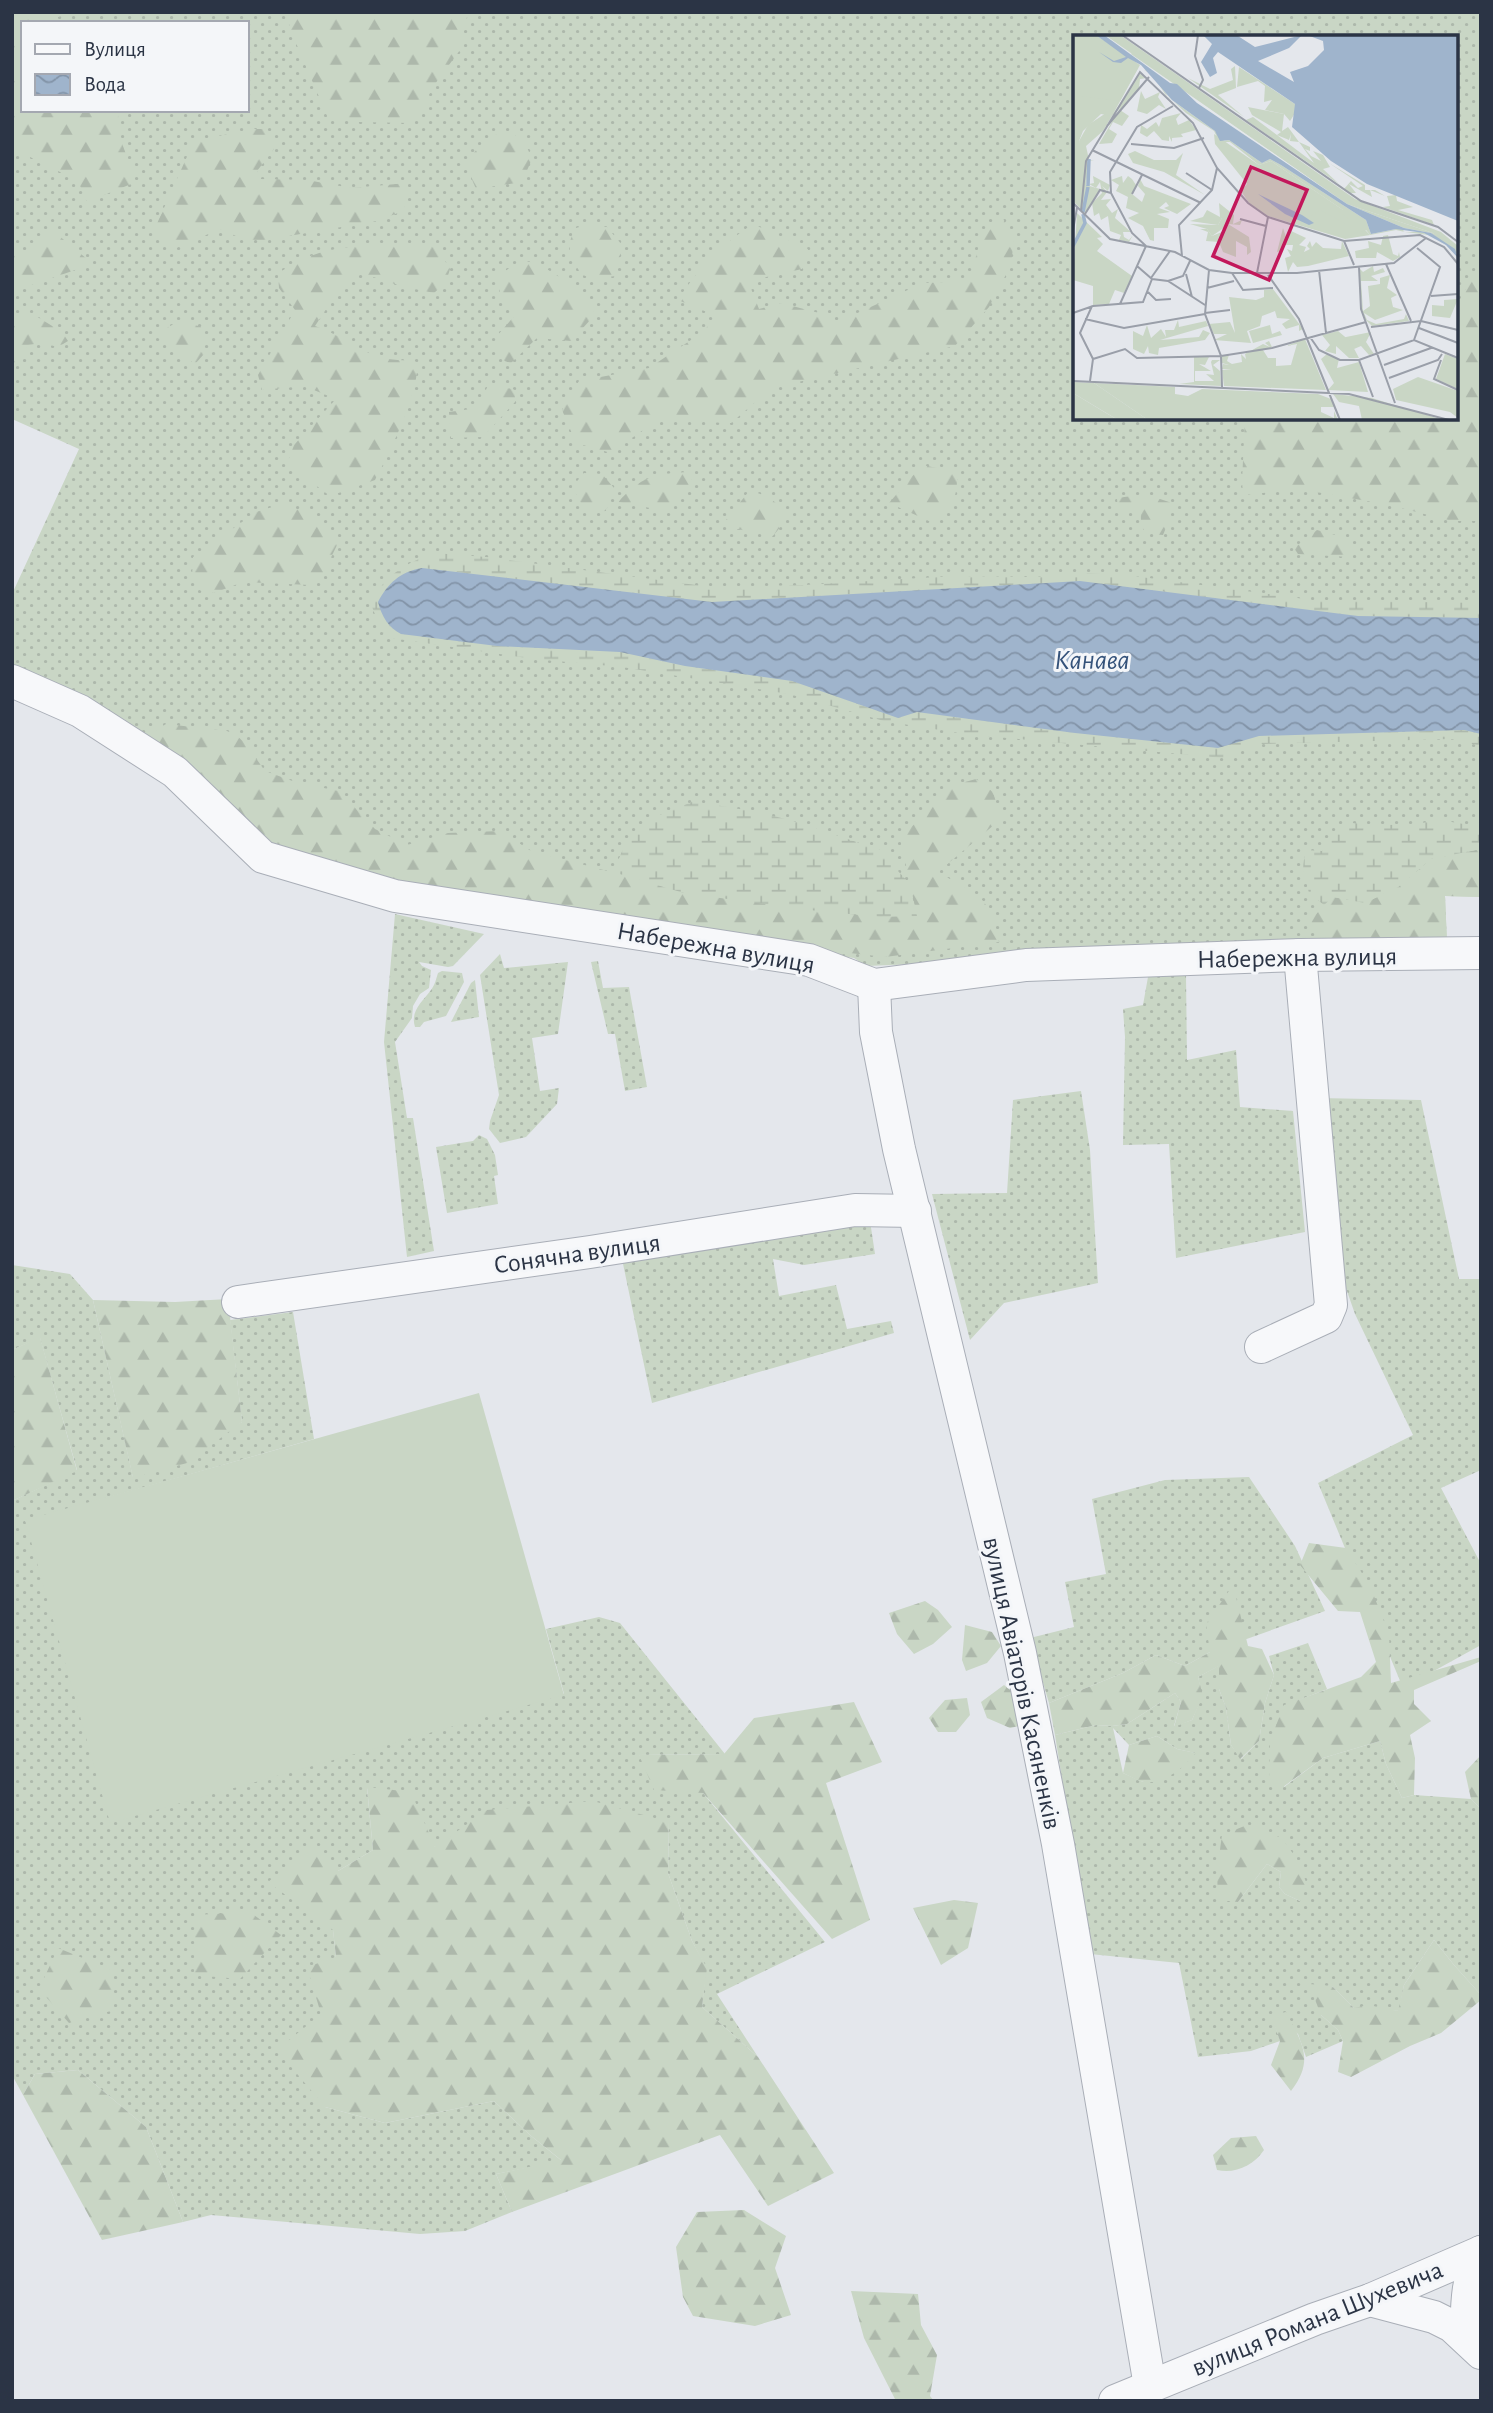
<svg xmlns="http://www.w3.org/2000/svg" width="1493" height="2413" font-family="'Alegreya Sans',sans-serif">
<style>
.grass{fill:url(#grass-dots);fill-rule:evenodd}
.forest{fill:url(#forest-firs)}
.wetland{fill:url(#wetland-marsh)}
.pitch{fill:#c9d6c5}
.water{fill:url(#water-waves)}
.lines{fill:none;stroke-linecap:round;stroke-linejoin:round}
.minor-casing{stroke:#a9aeb7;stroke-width:34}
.minor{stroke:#f7f8fa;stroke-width:32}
.labels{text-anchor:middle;stroke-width:6;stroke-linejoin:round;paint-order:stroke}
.street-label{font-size:26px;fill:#2b3445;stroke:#f4f6f9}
.water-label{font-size:28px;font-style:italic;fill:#34527a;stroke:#f4f6f9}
.inset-river{fill:none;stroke:#9fb4cc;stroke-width:3.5}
.inset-road{fill:none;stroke:#9a9fa9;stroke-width:2}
.view{fill:#c2185b;fill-opacity:0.15;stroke:#c2185b;stroke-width:3.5}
.inset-edge{fill:none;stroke:#2b3445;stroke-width:3.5}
</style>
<defs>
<pattern id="grass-dots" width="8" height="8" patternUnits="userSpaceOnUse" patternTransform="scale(1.75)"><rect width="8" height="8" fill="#c9d6c5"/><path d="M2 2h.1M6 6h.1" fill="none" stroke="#adb8ab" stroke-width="1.8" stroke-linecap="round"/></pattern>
<pattern id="forest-firs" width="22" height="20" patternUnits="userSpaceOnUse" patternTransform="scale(1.75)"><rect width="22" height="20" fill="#c9d6c5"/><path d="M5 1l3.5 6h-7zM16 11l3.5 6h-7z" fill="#adb8ab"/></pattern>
<pattern id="wetland-marsh" width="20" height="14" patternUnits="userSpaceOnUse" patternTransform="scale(1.75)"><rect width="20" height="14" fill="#c9d6c5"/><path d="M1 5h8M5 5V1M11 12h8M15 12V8" fill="none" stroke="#adb8ab"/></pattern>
<pattern id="water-waves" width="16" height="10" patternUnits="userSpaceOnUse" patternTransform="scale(1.75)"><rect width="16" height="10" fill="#9fb4cc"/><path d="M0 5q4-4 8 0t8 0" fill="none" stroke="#8293a7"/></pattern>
</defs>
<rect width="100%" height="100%" fill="#e4e7ec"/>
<g class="grass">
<path d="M12,12h1469v885l-36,-1 2,47 -581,23 -12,-8 -206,-28 -155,-24 -335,-160 -33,-26 -113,-56v-70l67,-145 -67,-30zM23,23h224v87h-224zM1075,37h381v381h-381z"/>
<polygon points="395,914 484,934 453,966 448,967 419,962 422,966 431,970 429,988 420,994 413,1006 412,1018 395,1042 407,1118 413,1118 434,1251 407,1257 384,1042"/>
<polygon points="500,954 504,968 568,962 558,1034 532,1038 540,1091 559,1088 557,1104 526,1137 500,1143 489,1129 490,1121 499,1095 480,975"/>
<polygon points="598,961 603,988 629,987 647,1087 625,1091 615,1034 608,1034 591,962"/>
<path d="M442,971l20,2 2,9 -18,34 -22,6 -4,5h-5c-5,-16 7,-25 16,-37 4,-5 5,-11 7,-17z"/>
<polygon points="1186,975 1187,1060 1236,1050 1240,1107 1293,1111 1305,1232 1176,1258 1169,1144 1123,1145 1125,1037 1123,1009 1143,1005 1148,977"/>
<polygon points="475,980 479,1017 451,1022 471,983"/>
<polygon points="1081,1091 1090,1150 1098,1283 1004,1303 970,1340 932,1194 1007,1193 1013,1100"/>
<polygon points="1318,1098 1421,1100 1459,1279 1481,1279 1481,1470 1441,1488 1481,1564 1481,1645 1403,1688 1318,1483 1413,1435 1355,1314 1341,1274"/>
<polygon points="479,1135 487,1139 495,1155 498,1175 494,1176 498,1204 447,1213 436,1147 473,1141"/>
<polygon points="870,1221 875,1254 804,1265 773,1259 779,1296 836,1285 847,1329 891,1321 894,1333 652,1403 622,1259"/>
<polygon points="12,1265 70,1274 93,1300 133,1477 242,1422 230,1320 293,1312 314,1439 25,1521 564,1694 546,1629 599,1617 620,1623 725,1754 639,1755 703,1793 825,1942 717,1994 758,2057 702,2007 706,1968 692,1941 668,1873 669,1822 435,1847 367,1788 373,1850 338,1871 269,1882 333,1929 336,1958 321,2014 325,2107 385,2123 494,2101 530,2135 562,2161 496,2174 512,2212 465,2231 420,2234 211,2215 183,2222 146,2127 78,2070 35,2074 23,2095 12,2075 12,1501 77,1470 40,1338 12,1350"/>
<polygon points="1249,1477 1295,1546 1325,1611 1210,1652 1185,1666 1156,1655 1123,1673 1049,1703 1030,1638 1074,1627 1065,1582 1106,1574 1092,1499 1165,1480"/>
<path d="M1308,1643l19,46 -43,17v81l39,-29 57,-17 6,23 16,34 12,-3 57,4 10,10v186l-27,-30 -20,-25 -30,45 -5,26 -45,-3 -22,-22 -11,29 17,15 5,11 -37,16 -8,-23 -26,-19 8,26 -29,10 -53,6 -19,-94 -89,-9 -35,-219 41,-10 16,1 15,-2 48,-31 6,9 -7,24 18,-6 10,-24 -4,-19 22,-12 -1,24 7,19 5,37 10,14 18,-18 6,-38 9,-28 -5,-19zM1113,1728l16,17 28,-9 20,13 18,4 -52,29 -20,-9zM1296,1858l4,43 -15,-7 -6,-7 2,-15 -14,-8 -29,38 -21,-31z"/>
</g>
<g class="forest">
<polygon points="12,12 76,12 36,23 23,23 23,110 118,110 119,135 136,182 87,202 78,181 12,148"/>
<polygon points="287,12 468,12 460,50 432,88 418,120 410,123 356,122 328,118 290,29"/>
<polygon points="253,129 264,129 272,137 274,149 257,171 258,179 307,180 351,188 408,183 408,196 403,211 377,221 265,240 245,240 220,229 176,248 167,248 155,228 194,141"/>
<polygon points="504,131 523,138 532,159 522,182 476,189 465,163 485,140"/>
<path d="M1001,215l13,24 -3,26 -22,42 -34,39 -183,42 -41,35 -74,-3 -46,33 -35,-10 -14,-33 17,-29 70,-13 45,-30 25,-21 -41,-17c21,-33 43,-55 75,-76l55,25 -6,20 -54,12 11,28 22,-6 38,10 19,9 85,-39 46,-2 11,-39z"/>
<path d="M586,225l21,2 15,18 -6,31 -24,3 -11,-5c-10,-17 -17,-27 -5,-46z"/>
<polygon points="52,230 87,259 81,268 20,289 12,286 12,255 34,249"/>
<path d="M398,243h36l16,26 -4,13 -12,11 -33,-7 -40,-13 -21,15 -25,38c22,7 41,23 64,31 11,4 26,2 38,5 3,29 -27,90 -42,118l-45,16 -43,-32 7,-19 42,-46 -32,-13 -42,4 -4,-15 37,-65 -16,-22 -1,-14c36,-28 77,-28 120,-31z"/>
<polygon points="1481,260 1481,521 1452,521 1389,505 1294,488 1251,495 1243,493 1242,482 1245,418 1456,418 1456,307"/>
<path d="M520,261c25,-1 59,30 74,50l-2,7 -21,23 -34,-3 -26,25c-15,-3 -13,-14 -14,-27l20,-23 -15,-13 -6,-23z"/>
<polygon points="31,313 62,332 68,341 58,347 42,343 28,345 12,370 12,316"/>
<polygon points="181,320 201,327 204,354 195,364 154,335"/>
<polygon points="489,383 515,390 515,402 483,437 451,438 449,412 478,408"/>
<path d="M922,465l35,7c1,25 -4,39 -28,49l-40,-18z"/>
<path d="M690,472l3,14 -27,25 -48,-9c25,-27 36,-28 72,-30z"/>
<polygon points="584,473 602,474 614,488 606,511 586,512 572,487"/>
<polygon points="750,490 770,498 790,515 773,536 721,526"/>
<path d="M1132,496l28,3 12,4 -2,15 -7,17c-18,-1 -23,-3 -22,-22l-23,-3 -1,-12z"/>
<polygon points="282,504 311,514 338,543 323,574 310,585 243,582 214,593 201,591 192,578 193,557 256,512"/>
<polygon points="1317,530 1346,538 1354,551 1349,557 1298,554 1294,548"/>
<polygon points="166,724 227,731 236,735 245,743 265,771 298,783 339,791 375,829 407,845 448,833 501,831 531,851 638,879 684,893 917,916 900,838 954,785 976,779 993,792 1001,819 938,872 979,896 993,914 999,942 885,957 648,930 400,890 269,845 158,746 155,731"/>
<polygon points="1481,849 1481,897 1445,896 1447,943 1323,947 1308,922 1333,897 1365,903 1398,887 1431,859"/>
<polygon points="228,1299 242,1422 187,1463 133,1478 93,1300 175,1302"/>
<polygon points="40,1337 77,1471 12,1501 12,1350"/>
<polygon points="1309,1543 1346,1548 1370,1586 1389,1634 1391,1683 1481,1657 1481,1661 1414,1690 1414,1704 1431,1721 1410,1735 1415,1758 1414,1795 1402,1798 1386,1764 1380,1741 1323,1758 1283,1787 1269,1782 1270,1741 1284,1705 1361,1677 1376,1662 1360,1612 1338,1611 1300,1565"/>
<polygon points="1233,1585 1248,1646 1262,1649 1274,1675 1265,1703 1259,1741 1240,1759 1231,1745 1226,1708 1219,1689 1219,1666 1198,1677 1203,1696 1192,1720 1174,1727 1181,1702 1175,1693 1127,1724 1112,1726 1096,1725 1055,1735 1049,1703 1123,1673 1156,1655 1185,1666 1210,1652 1206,1624"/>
<polygon points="925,1601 938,1610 952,1627 933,1644 914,1654 897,1634 889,1613"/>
<polygon points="965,1625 992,1632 1001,1646 987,1663 966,1671 962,1660"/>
<polygon points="1004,1685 1019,1697 1028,1724 1010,1728 987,1718 981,1702"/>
<polygon points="967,1698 970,1715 956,1732 938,1732 929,1718 945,1700"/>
<polygon points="854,1702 882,1762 826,1783 870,1920 832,1939 703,1793 654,1790 639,1755 724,1754 754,1718"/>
<path d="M1157,1736l20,13 19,4c-12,14 -32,32 -52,29 -7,-1 -14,-6 -21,-9l6,-28z"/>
<polygon points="1481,1755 1481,1809 1471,1799 1465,1772"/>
<polygon points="367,1787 411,1792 435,1847 487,1810 593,1801 669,1822 668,1873 692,1941 707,1968 702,2007 758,2057 834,2173 768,2206 720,2135 512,2212 496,2174 561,2160 530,2135 494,2101 385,2123 325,2107 277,2050 321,2014 307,1967 336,1957 333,1930 268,1882 312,1846 338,1871 373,1850"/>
<polygon points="1247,1825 1282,1838 1296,1858 1306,1882 1300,1901 1285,1894 1279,1887 1281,1872 1267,1864 1238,1902 1218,1900 1217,1871 1222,1835"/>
<polygon points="954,1900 978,1903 968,1948 941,1965 913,1908"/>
<polygon points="250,1912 281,1935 240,1979 194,1975 195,1915"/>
<polygon points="1434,1940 1454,1965 1481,1995 1481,2000 1441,2033 1410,2046 1351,2077 1338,2072 1343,2041 1338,2030 1321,2015 1309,1984 1332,1986 1354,2008 1368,2005 1398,2011 1404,1985"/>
<polygon points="58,1948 112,1970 114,2010 69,2023 39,1989"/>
<path d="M1286,2012c16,31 29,48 5,79l-20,-26 9,-24 -9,-26z"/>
<polygon points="78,2070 146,2127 183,2222 102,2240 23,2095 35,2074"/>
<path d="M1256,2136l8,14c-11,16 -29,24 -47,20l-4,-15 18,-17z"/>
<polygon points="744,2210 786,2236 775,2268 791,2315 755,2326 693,2316 683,2297 676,2247 697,2212"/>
<polygon points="851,2291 918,2294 921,2325 937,2355 930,2396 934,2401 896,2401 864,2338"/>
</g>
<g class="wetland">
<path d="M434,553l52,4 225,30 93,-2 150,-9 80,1 51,-4 49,3 178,24 169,3v15l-123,-2 -278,-35 -368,21 -290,-34 -41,45 10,15 10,6 96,12 123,6 65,14 107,15 106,37 19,-6 158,21 142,15 42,-12 205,-6 17,4v12l-30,-7 -191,5 -37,14 -258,-24 -81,-13 -95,-27 -167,-27 -88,-8 -143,-21 -10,-7 -11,-30c18,-27 34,-37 64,-48z"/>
<path d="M692,802c34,4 68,10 101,19 33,9 64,23 97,31l8,19 11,12 8,33 -37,1 -71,-7 -125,-17 -71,-21 11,-25 33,-31z"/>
<path d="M1440,820l41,7v22l-50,10 -33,28 -33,16 -32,-6 -9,8 -15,-12 -6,-24 2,-19 17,1 13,-18 16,-10c31,3 59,3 89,-3z"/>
</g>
<polygon class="pitch" points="479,1393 564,1695 110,1823 25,1520"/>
<path class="water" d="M422,568l290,34 368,-21 278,35 123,2v116l-17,-4 -205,6 -41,12 -143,-15 -158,-21 -19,6 -106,-37 -107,-15 -65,-14 -123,-6 -96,-12c-13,-7 -19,-17 -23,-32 10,-19 22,-30 44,-34z"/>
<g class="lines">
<defs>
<g id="minor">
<polyline points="12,681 80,711 175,772 263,857 395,896 809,960 874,985 1026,965 1300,955 1481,953"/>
<polyline points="874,985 876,1032 899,1149 1020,1653 1058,1844 1150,2386"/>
<polyline points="238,1302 590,1252 855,1210 915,1211"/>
<polyline points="1261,1347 1326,1317 1331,1305 1300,955"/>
<polyline points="1370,2300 1434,2317 1452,2326 1481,2353"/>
<path d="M1466,2337c1,-29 0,-59 15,-85"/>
<polyline points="1115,2401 1315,2319 1370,2300 1481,2252"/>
</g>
</defs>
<use href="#minor" class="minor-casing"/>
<use href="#minor" class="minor"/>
</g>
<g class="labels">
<g class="street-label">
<text transform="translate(716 947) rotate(10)" y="9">Набережна вулиця</text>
<text transform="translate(1297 957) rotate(-1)" y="9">Набережна вулиця</text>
<text transform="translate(577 1253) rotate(-8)" y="9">Сонячна вулиця</text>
<text transform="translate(1023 1683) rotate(78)" y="9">вулиця Авіаторів Касяненків</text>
<text transform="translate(1317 2318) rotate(-22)" y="9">вулиця Романа Шухевича</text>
</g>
<g class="water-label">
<text x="1092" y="669">Канава</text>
</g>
</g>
<g transform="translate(1073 35)">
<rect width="385" height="385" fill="#e4e7ec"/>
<path d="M66,53l-19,22 9,6 -7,10 -9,-4 -4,7 8,5 -5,9 -13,1 25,-43 3,-1 3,-7zM68,56l4,8 15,-7 -2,5 8,12 -7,-4 -12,9 -10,-3zM33,78l6,3 -9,15 -17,15 3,14 5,1h-5l-3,24 -7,-44 9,-16zM108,78l-5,6 2,6 11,-5 7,10 -15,4 2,3 -11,1v4l-3,-6v5l-7,-1 -8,-9 -7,6 -7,-4 1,-8 6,4 9,-7 3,5 3,-9zM141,99l45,31 12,-4 81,55 18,19 -25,4 -77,-23 -19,-13 -8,-12 6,-7 -32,-40zM62,116l19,9h22l7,-7 -7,22 29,20 -41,-23 -31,-9 -5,-9zM20,141l17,9 -2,6 -6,-5 5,6 -6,8 10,-1 -5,6 6,8 6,-4 -3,9 16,14h-8l1,5 5,3 4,-5 -4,7 -10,-2 2,-5 -11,-4 -2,-15 -7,4 -2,-7 -5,3 -2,-13 10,-10 -2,-11 -4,6 -7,-4 5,-1zM49,141l1,7 5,-7 4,3 4,6 -4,9 10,8 3,-8 -7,-8 2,-7 4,7 47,18 -14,10 -13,-6 5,-2 -3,-4 -7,6 11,4 -13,2 12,5 -1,9h-14v13l-4,-1 -7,-14 -15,-8 11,-5 -13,-5 2,-11 -12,-6 3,-6 -8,-5zM146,168l15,12 -1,9 9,-4 -2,5 -12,-1 21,13 2,15 -4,3v-8l-11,-6v16l-13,-5 -4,-10 -13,-1 2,-9 -8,-3h7l5,7 10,-4 5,-9 -5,-5 -4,7 -28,-4 13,-4 4,-7 13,7zM210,193l3,9 3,-7 17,8 -7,7 7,2 -2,5 6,-3 -3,-3 3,-5 2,6 4,-5 7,6 18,1 1,-8 7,15 -41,10 -11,1 -4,-5 -5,10 -3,-14 6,-2 -4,-7 5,2 1,-6h-11v6l-5,1zM315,200l5,19 5,2 1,-4 1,5 -7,4 -16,-9 -1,6h-20l-1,-7 14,-3 -1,-7 13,4 2,-9zM300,231l1,6 9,-4 2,4 -14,4 7,5h-17l2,30 7,-5 -2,-20 12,-2v-6l10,-3 -3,13 10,7 -6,3 2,9 10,3 -28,10 -11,-7 3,7 9,4 28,-5 2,-5 3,7 -37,5 -7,-7 -3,-9 -3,-42 4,4zM200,254l30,40 -4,2v-6l-13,4 -4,-5 8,-5 -13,-1 -2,-7 -13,5 -2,10 -13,5 4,12 -37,-3 13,-6h-13l-5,-10 21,-2 5,11 -6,-36 27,3 8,-3v-7zM385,264l-8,19 -18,-2v-11l12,1v-6zM105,285l1,7 27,-6 2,5 -48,14 39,-3 4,-7 7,3 -5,7 -46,8 -1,7 -9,-2 -1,-7 -4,8 -11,-5v-18l10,5 4,-11 4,13 10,-9 5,8 -1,-7h9zM298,297l-5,10 8,12 -5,1 -8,-9 -7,3 -13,-11zM232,304l21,51 -102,-4 -2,-16 10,-1h-10l1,-5 6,1 -7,-2v-7l7,-1 -2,6 5,3 10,-2 -1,-8 5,5 -1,-5 18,-10 7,3 -5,-4 4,-2 3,6 -9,3 5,8h8v8l15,-1 6,-21 -11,2zM121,322h15l-4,8 -6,-1 12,7h-16v10h19l-8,-7 8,1 -3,-13 1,-2h8l-7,5 7,6 1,15 -42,-2 15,-2zM0,347l21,1 54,37h-30l-45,-27z" fill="#c9d6c5"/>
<path d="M0,0h23l44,30 -27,49 27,-41 7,5 -7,1 -1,9 -27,28 -11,-2 -18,17 -4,10 8,16 -1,28 14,4 -15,24 -12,-12zM32,0h15l235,164 86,33 17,14v7l-25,-20 -86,-29zM162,31l1,22 -18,7 26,22 -56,-39 22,11 23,-9 -2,-11zM175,72l36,7 -2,17 6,-4 11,15 -9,-1 1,-7 -2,6 -12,-5 4,-3 -29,-17zM180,82l61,46 -15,-21 11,5v4l-5,-2 6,7 10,5 -8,-10 10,4 7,12 -7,2 16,15 -93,-64zM256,128l36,22v5h10l10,6 -15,-6 2,7 -23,-13 7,9h-6l-6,-4 7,-8 7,7 5,-2zM323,160l1,6 16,6 -15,3 34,10 2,5 -51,-18 7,-1 -3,-10zM4,178l25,24 -5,1 6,6 -6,7 35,25 -8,17 -9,-3 -6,14 -16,1v-19l-20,-6zM150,181l9,1 -1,6 -19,13 -5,-7 -17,-5 28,1zM265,296l12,10 9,17h-10l-13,-12v8l-11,-3 5,-6 -8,-10zM254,319l12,5 -2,9 22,-6 9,30 -40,-2 6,-7 -13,-24zM345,342l40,14v27l-8,-6 -54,-12 -3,-11zM21,348l81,4v7l13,2 14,-7 116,5 13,5 3,8h-13v5l13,6v-7l4,9h-190zM0,358l33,20 12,7h-45zM260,359l39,4 71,22h-81l-3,-14 -20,-4z" fill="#c9d6c5"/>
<path d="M58,19l1,-1 27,17 188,134 86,29 16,10 6,6 3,5 -27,-21 -27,-5 -57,-24zM166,32l56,37 2,6 -7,11 -6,-7 -19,-4 7,-10 -8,2 1,-16 -7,-5 -21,6zM71,35l4,1 5,4 16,23 46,33 7,10 7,-1 33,23 8,-4 11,6 85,55 5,14 25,-5h8l-1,3h17l4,1 5,2 -24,-3 -9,-2 -26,5 -4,-5 -21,7 -59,-16h14l-44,-26 52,23 12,-8 26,14 3,-5 -12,-9h6l-72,-49 -12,4 -29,-23h-9l-2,-1 -5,-10 -28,-18 -14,-13 -7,-6 -12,-19zM185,159l44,21 11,8 -4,-1 1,4 -25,-12z" fill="#c9d6c5" fill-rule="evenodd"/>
<path d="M372,319l13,5v30l-22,-10z" fill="#c9d6c5"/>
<path d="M13,0l52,33 -18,33 -40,-5 -7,-8v-32z" fill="#c9d6c5"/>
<path d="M197,290l2,9 8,-3 2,4 -29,8 -4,-12z" fill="#c9d6c5"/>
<path d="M23,0h8l66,48 7,1 20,19 150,101 57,24 27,5 24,16 3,9 -12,-13 -22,-12 -28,-4 -25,5 -5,-14 -85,-55 -11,-6 -8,4 -33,-23 -9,1 -5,-10 -43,-31 -31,-35 -13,-7 -7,5 -8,-1 -14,-10 15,9 12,-4zM130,0l35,1 17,11 47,-12 -13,13 -31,13 36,21 -4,-10 18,-6 16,-16 -1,-9 -16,-6h151v186l-91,-37 -36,-23 -39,-34 3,-23 -77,-52 -5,6 4,15 -7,4 -9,-15 11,-18zM185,159l44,21 12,8 -5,2 -24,-11z" fill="#9fb4cc"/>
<path class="inset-river" d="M15,151l1,-27M10,177l5,-25M0,211l12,-23 -2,-9"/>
<path class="inset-road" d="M49,0l239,166 77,26 20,15M125,0l-3,21 8,24 -4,8M34,91l42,-49M58,109l43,4 30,-10M19,115l109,53M113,138l26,17M59,159l10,-19M0,168l37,36 65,13 34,18 23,3h65l97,-10 32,-25M8,176l5,-50 54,-89 53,51 24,45 31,35 20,14 76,24 76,-6 24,12 14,17M12,179l15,-24 11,3M167,184l26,7M0,195l4,-22M271,206l10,24M109,221l-3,-31 33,-35 5,-22M313,229l25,57M64,231l15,13 16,2 37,24M286,232l2,42 34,94M136,235l-4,44 16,42 1,31M246,235l7,63M159,238l11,17 30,-2M184,238l11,-56M113,239l6,23M195,240l31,44 41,101M78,243l19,-27M95,246l15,-5 7,-15M134,253l27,-7M75,257l8,8 15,-1M358,261l27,-2M47,269l26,-58 -14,-13 -21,-40 -1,-21 27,-45 36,-21M0,278l20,-7 50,-4 9,-23M132,278l25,-3M12,284l39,9 81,-14M298,292l50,-6 37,9M346,293l39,15M237,302l9,13 21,10h19l55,-20 44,18M341,305l26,-73 -23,-19M20,324l32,-10 12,9 84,-2 51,-8 94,-26M286,325l14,37M368,325l-7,19 24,11M311,330l47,-17M316,343l49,-18 4,-6M0,346l276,13 100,26M17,346l3,-22 -13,-26 12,-27"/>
<path class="view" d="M178,132l56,23 -38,90 -56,-24z"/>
<rect width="385" height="385" class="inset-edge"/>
</g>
<rect width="1493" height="2413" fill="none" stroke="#2b3445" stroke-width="28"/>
<rect x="21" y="21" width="228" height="91" fill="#f4f6f9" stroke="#a4a8b1" stroke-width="2"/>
<rect x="35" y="44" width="35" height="10" fill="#f7f8fa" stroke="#a4a8b1" stroke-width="2"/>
<text x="84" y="56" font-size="21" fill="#2b3445">Вулиця</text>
<rect x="35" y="74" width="35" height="21" fill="url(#water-waves)" stroke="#a4a8b1" stroke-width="2"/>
<text x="84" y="91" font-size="21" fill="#2b3445">Вода</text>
</svg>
